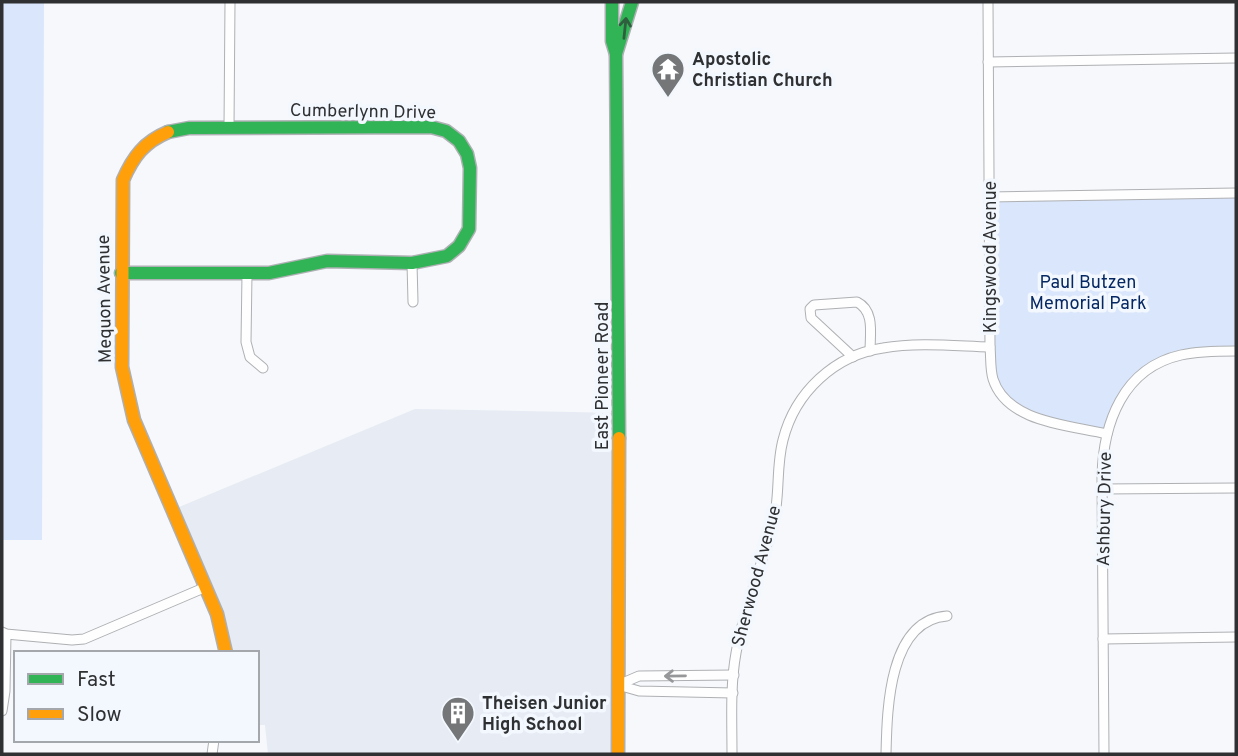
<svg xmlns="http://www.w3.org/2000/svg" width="1238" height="756" font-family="Overpass,sans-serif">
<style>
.built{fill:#e6ebf4}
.green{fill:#dae6fb}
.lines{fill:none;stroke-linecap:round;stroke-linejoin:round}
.street-casing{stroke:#aeb0b3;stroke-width:11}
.fast-casing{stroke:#aeb0b3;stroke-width:15}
.slow-casing{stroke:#aeb0b3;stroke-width:15}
.street{stroke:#fefefe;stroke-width:9}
.fast{stroke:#30b455;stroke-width:12}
.slow{stroke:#ff9f0a;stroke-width:12}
.oneway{stroke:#2f5e3e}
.oneway2{stroke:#969798}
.labels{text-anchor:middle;stroke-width:7;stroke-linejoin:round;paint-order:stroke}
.poi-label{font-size:18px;font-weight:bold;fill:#2e3032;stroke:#f3f7fe;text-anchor:start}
.street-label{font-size:18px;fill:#2e3032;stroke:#f3f7fe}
.park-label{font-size:18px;fill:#062862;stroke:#f3f7fe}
</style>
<rect width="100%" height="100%" fill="#f6f8fb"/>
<polygon class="built" points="415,409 619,413 618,754 268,754 265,725 257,725 257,653 225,653 172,510"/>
<g class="green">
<polygon points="2,2 44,2 42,540 2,540"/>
<polygon points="1236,193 1236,351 1184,354 1137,378 1107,434 1030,415 1014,406 993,380 990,197"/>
</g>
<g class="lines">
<defs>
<g id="street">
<path d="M988,2l2,345c1,10 0,22 3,32 14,44 77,46 114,55"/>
<polyline points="988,62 1236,58"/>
<polyline points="229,127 230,2"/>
<polyline points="990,197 1236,193"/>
<polyline points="412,263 413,302"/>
<polyline points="247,274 246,342 250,357 263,368"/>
<path d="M853,357l-42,-39 -1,-9 4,-4 43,-3c18,9 13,32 13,49"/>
<polyline points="1102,489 1236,488"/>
<polyline points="2,632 6,634 72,640 84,639 206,587"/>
<polyline points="1103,639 1236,637"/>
<polyline points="618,685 639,676 734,675"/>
<polyline points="618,685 639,691 733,693"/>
<polyline points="2,711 5,691 6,634"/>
<polyline points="212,754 214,740"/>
<path d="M732,754c0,-33 -2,-68 4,-101 8,-46 27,-89 38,-134 6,-25 2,-53 9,-79 12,-48 52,-85 100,-92 35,-6 72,-2 107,-1"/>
<path d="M886,754c1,-42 2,-134 61,-138"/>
<path d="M1104,754l-2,-277c1,-54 21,-109 79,-122 18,-4 37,-4 55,-4"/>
</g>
<g id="fast">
<polyline points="612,2 612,41 616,54"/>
<polyline points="121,273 269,273 327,261 412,263 447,256 459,246 469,229 470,168 467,154 459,141 446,131 431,127 189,128 168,132"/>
<polyline points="619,438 616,54 632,2"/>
</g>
<g id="slow">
<path d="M168,132c-24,10 -35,25 -45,48l-1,187 12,53 83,194 9,39"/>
<polyline points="618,754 619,438"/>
</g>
</defs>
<use href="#street" class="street-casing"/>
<use href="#fast" class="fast-casing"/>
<use href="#slow" class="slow-casing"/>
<use href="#street" class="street"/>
<use href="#fast" class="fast"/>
<use href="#slow" class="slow"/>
</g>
<defs><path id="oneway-shaft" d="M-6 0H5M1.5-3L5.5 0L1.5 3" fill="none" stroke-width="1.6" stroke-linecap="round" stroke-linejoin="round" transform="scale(1.75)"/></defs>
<use class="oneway" href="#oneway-shaft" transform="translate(625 28) rotate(-84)"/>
<use class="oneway2" href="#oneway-shaft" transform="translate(675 676) rotate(179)"/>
<defs>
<symbol id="temple-pin" viewBox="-11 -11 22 30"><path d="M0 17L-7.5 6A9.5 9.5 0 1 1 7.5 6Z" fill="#747678" stroke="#f3f7fe"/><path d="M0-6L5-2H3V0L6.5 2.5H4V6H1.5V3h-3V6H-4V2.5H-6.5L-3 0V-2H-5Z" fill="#fff"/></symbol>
<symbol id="building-pin" viewBox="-11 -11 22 30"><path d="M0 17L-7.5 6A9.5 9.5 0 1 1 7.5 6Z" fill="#747678" stroke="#f3f7fe"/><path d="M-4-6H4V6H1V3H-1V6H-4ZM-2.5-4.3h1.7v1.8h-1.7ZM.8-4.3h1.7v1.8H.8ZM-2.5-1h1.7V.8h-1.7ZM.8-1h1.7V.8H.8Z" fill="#fff"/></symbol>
</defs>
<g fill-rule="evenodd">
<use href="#temple-pin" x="649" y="50" width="38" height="52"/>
<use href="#building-pin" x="439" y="694" width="38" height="52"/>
</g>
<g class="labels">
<g class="poi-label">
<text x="692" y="65">Apostolic<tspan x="692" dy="21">Christian Church</tspan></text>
<text x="482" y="709">Theisen Junior<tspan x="482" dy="21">High School</tspan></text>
</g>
<g class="street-label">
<text transform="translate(363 111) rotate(1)" y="6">Cumberlynn Drive</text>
<text transform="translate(990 257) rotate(-90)" y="6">Kingswood Avenue</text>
<text transform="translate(104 299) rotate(-91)" y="6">Mequon Avenue</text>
<text transform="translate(602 376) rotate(-90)" y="6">East Pioneer Road</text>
<text transform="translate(1104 509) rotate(-89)" y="6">Ashbury Drive</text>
<text transform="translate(756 576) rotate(-75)" y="6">Sherwood Avenue</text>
</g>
<g class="park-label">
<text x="1088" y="288">Paul Butzen<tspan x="1088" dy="21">Memorial Park</tspan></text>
</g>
</g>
<rect width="1238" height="756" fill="none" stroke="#2e3032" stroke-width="7"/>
<rect x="14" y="651" width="245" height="91" fill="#f3f7fe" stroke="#a4a7ac" stroke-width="2"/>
<rect x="28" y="674" width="35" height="10" fill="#30b455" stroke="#a4a7ac" stroke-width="2"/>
<text x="77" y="686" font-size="21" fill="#2e3032">Fast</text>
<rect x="28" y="709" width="35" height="10" fill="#ff9f0a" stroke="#a4a7ac" stroke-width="2"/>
<text x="77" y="721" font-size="21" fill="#2e3032">Slow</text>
</svg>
